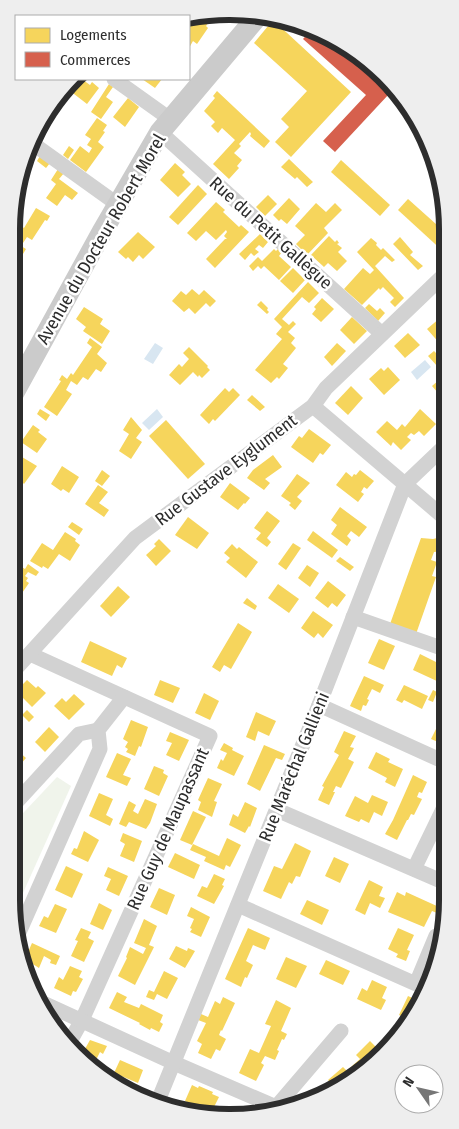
<svg xmlns="http://www.w3.org/2000/svg" width="459" height="1129" font-family="'Fira Sans Condensed',sans-serif">
<style>
.green{fill:#f0f4eb}
.water{fill:#d8e6f1}
.homes{fill:#f6d55c}
.shops{fill:#d6604d}
.lines{fill:none;stroke-linecap:round;stroke-linejoin:round}
.path{stroke:#d2d2d2;stroke-width:2.5;stroke-dasharray:2.5 2.5;stroke-linecap:butt}
.street{stroke:#d2d2d2;stroke-width:15}
.secondary{stroke:#cbcbcb;stroke-width:21}
.labels{text-anchor:middle;stroke-width:5;stroke-linejoin:round;paint-order:stroke}
.street-label{font-size:18px;fill:#2d2d2d;stroke:#fff}
.rim{fill:none;stroke:#2d2d2d;stroke-width:6}
</style>
<rect width="100%" height="100%" fill="#fff"/>
<polygon class="green" points="57,777 71,786 14,913 11,899 11,826"/>
<g class="water">
<polygon points="155,343 163,348 153,364 144,359"/>
<polygon points="425,360 431,367 417,380 411,372"/>
<polygon points="157,409 163,417 149,430 142,423"/>
</g>
<g class="homes">
<polygon points="217,12 206,26 208,28 197,44 193,41 189,48 189,19"/>
<polygon points="273,20 351,92 291,157 275,142 289,127 281,119 307,91 254,43"/>
<polygon points="74,79 84,79 83,80 90,85 92,82 99,88 87,104 65,87"/>
<polygon points="142,79 162,79 155,88"/>
<polygon points="109,84 113,87 106,97 113,102 101,119 91,112"/>
<polygon points="217,91 270,141 264,148 250,136 251,134 250,132 239,144 241,146 234,153 242,160 237,166 239,168 229,179 213,164 235,140 222,128 218,133 211,126 215,122 204,111 215,98 213,96"/>
<polygon points="128,98 139,107 125,127 113,117"/>
<polygon points="97,118 107,125 103,131 105,132 98,142 104,147 86,172 70,160 80,146 89,153 92,148 87,145 91,139 85,135"/>
<polygon points="45,121 49,124 43,133 40,130"/>
<polygon points="69,146 74,150 68,159 63,155"/>
<polygon points="40,156 50,163 46,168 37,161"/>
<polygon points="289,159 313,182 307,187 297,177 295,179 281,167"/>
<polygon points="341,160 390,205 380,216 331,172"/>
<polygon points="175,163 185,172 182,175 191,184 178,197 160,180"/>
<polygon points="58,169 64,173 59,179 78,193 72,200 65,195 57,206 46,198 56,184 51,180"/>
<polygon points="198,185 207,194 178,225 169,217"/>
<polygon points="268,195 277,204 265,216 256,207"/>
<polygon points="289,198 300,209 287,224 281,219 279,221 273,215"/>
<polygon points="408,199 446,233 446,254 398,210"/>
<polygon points="216,202 225,210 223,212 239,227 241,225 249,232 215,268 206,259 225,239 227,239 224,236 227,232 226,230 216,240 206,231 196,241 187,233"/>
<polygon points="316,203 326,212 335,203 342,210 324,228 328,233 307,255 296,244 305,235 295,226"/>
<polygon points="36,208 50,216 47,221 45,220 32,240 27,237 21,246 26,249 11,274 11,242 13,243 14,240 14,237 21,226 24,228"/>
<polygon points="138,232 155,247 143,259 139,255 133,262 128,257 126,259 118,252"/>
<polygon points="260,234 268,242 263,248 259,245 255,249 259,252 254,256 251,253 245,260 239,254"/>
<polygon points="329,236 335,242 337,240 339,243 337,244 342,248 338,252 347,261 337,271 328,263 324,267 311,255"/>
<polygon points="400,237 413,252 410,255 423,266 418,270 393,244"/>
<polygon points="371,238 377,243 376,245 381,250 383,248 395,260 392,262 385,256 375,266 404,298 395,307 390,302 394,298 383,287 380,290 379,288 362,305 344,289 363,268 370,274 374,270 357,252"/>
<polygon points="274,249 276,251 278,249 282,252 279,256 291,267 279,280 264,266 261,269 258,266 253,271 249,266 258,257 262,261"/>
<polygon points="293,268 305,280 293,293 280,281"/>
<polygon points="308,282 319,293 309,303 302,297 282,319 289,325 293,321 296,324 288,332 295,338 291,343 296,348 283,364 288,368 279,379 277,377 271,383 255,370 282,339 276,334 282,327 274,319"/>
<polygon points="192,289 199,295 204,290 216,301 210,307 206,303 195,314 189,308 184,312 172,301 181,291 186,295"/>
<polygon points="322,298 334,309 321,322 312,314 316,309 314,307"/>
<polygon points="261,301 268,308 267,310 269,312 267,314 257,305"/>
<polygon points="369,304 377,311 380,308 385,313 378,321 365,308"/>
<polygon points="84,307 103,319 100,324 110,331 102,344 83,331 86,327 76,319"/>
<polygon points="352,317 367,331 354,344 340,330"/>
<polygon points="440,318 444,323 446,322 446,341 441,345 427,329"/>
<polygon points="408,333 420,345 405,358 394,346"/>
<polygon points="90,338 102,347 97,354 107,363 101,372 96,369 88,380 83,377 77,385 71,381 66,390 72,394 57,416 44,407 61,381 59,380 62,375 67,379 71,373 73,375 92,347 87,343"/>
<polygon points="337,343 346,351 332,366 324,357"/>
<polygon points="189,347 208,366 207,367 210,370 202,378 199,375 198,377 193,372 180,385 169,375 179,364 182,367 189,359 183,353"/>
<polygon points="434,351 444,361 438,367 428,356"/>
<polygon points="388,367 400,380 384,395 369,379 381,368 384,371"/>
<polygon points="446,374 446,402 432,386"/>
<polygon points="351,386 363,398 348,415 335,403"/>
<polygon points="225,388 229,392 233,388 240,395 215,421 213,419 209,424 200,415"/>
<polygon points="252,395 265,407 260,411 247,400"/>
<polygon points="40,409 50,415 46,421 37,414"/>
<polygon points="420,409 436,424 424,436 419,431 414,435 411,433 407,437 411,440 401,450 393,442 391,446 376,432 387,421 397,430 402,424 405,427"/>
<polygon points="131,417 142,430 136,438 142,442 131,459 119,451 129,434 123,430"/>
<polygon points="166,420 205,464 188,479 149,436"/>
<polygon points="33,425 40,430 38,432 47,439 37,453 21,442"/>
<polygon points="309,429 331,445 323,455 320,453 313,463 291,447 299,436 302,438"/>
<polygon points="11,447 18,452 17,454 37,466 24,484 20,480 11,493"/>
<polygon points="273,455 282,467 265,479 270,483 264,490 247,478 253,470"/>
<polygon points="62,466 79,477 69,493 63,489 61,491 51,484"/>
<polygon points="102,470 110,476 102,486 95,481"/>
<polygon points="360,470 374,481 367,489 364,487 361,492 364,494 358,502 336,485 346,472 352,477 354,474 356,475"/>
<polygon points="297,474 310,483 297,497 302,501 295,510 289,505 291,503 281,496"/>
<polygon points="230,483 250,498 245,504 244,503 238,510 220,497"/>
<polygon points="98,485 108,492 99,503 109,510 104,517 85,504"/>
<polygon points="340,507 367,527 359,537 351,531 347,536 351,540 347,546 331,534 337,525 331,520"/>
<polygon points="267,511 280,521 267,538 271,542 267,547 256,539 261,533 254,528"/>
<polygon points="188,517 209,533 197,549 175,535"/>
<polygon points="72,522 83,529 79,535 68,527"/>
<polygon points="313,531 338,550 332,558 307,540"/>
<polygon points="65,532 76,539 75,541 80,545 70,561 59,554 48,569 43,566 42,568 30,561 42,543 53,550"/>
<polygon points="445,536 447,538 447,558 444,555 444,551 434,552 431,560 437,562 432,576 436,577 416,634 390,624 421,538 433,539"/>
<polygon points="159,539 171,551 156,566 146,555 156,546 154,544"/>
<polygon points="293,543 301,548 286,570 278,564"/>
<polygon points="232,544 237,549 239,547 258,562 246,578 226,562 230,558 224,553"/>
<polygon points="340,557 354,567 350,571 336,561"/>
<polygon points="11,560 25,569 28,564 39,572 36,576 28,572 25,576 28,578 26,581 29,583 13,606 11,605"/>
<polygon points="307,565 319,573 310,587 298,578"/>
<polygon points="328,581 346,595 337,607 332,603 328,608 315,598"/>
<polygon points="278,584 299,599 289,613 268,598"/>
<polygon points="118,586 130,597 111,617 100,606"/>
<polygon points="247,598 257,606 255,610 243,603"/>
<polygon points="313,611 333,625 323,638 318,633 314,638 301,628"/>
<polygon points="238,623 252,632 231,669 224,665 220,672 212,667"/>
<polygon points="379,639 395,646 384,670 368,663"/>
<polygon points="90,641 127,658 122,668 117,665 112,676 81,662"/>
<polygon points="420,654 446,667 447,664 447,678 445,681 440,679 439,682 413,670"/>
<polygon points="364,676 384,685 380,693 372,689 367,699 369,700 366,706 363,705 361,711 350,706"/>
<polygon points="27,680 36,688 38,686 46,693 32,707 16,691"/>
<polygon points="160,680 180,688 173,703 154,695"/>
<polygon points="404,685 428,696 422,709 404,700 402,703 396,700"/>
<polygon points="433,690 437,692 433,702 428,700"/>
<polygon points="204,693 219,701 210,720 195,713"/>
<polygon points="74,694 85,704 69,720 54,706 62,698 66,702"/>
<polygon points="447,707 447,739 445,745 431,739"/>
<polygon points="11,709 18,715 11,722"/>
<polygon points="27,710 34,717 29,722 22,715"/>
<polygon points="256,712 276,721 269,736 258,731 255,741 246,737"/>
<polygon points="131,720 148,727 141,747 139,746 135,756 126,752 128,749 125,747 128,742 123,739"/>
<polygon points="49,727 59,737 45,752 35,742"/>
<polygon points="344,731 356,736 350,747 354,748 348,759 354,762 341,788 336,786 333,792 335,792 329,805 318,800 324,787 322,786 339,755 334,752"/>
<polygon points="170,732 189,740 179,761 166,755 172,743 166,741"/>
<polygon points="224,743 233,748 232,750 244,756 234,776 217,768 221,759 223,761 227,753 220,750"/>
<polygon points="264,745 285,754 282,760 276,758 260,791 247,784"/>
<polygon points="16,749 26,758 13,773 11,772 11,754"/>
<polygon points="376,752 390,759 388,762 403,769 395,787 385,782 387,778 368,768"/>
<polygon points="117,753 131,759 123,775 131,778 127,786 106,777"/>
<polygon points="154,766 164,770 163,773 168,776 159,796 144,789"/>
<polygon points="413,775 427,782 422,793 419,792 417,797 422,799 414,815 411,814 408,820 407,820 397,840 385,834 393,820"/>
<polygon points="208,778 222,784 214,801 217,802 212,817 198,810 201,802 198,800"/>
<polygon points="99,793 113,799 106,815 113,819 110,826 89,816"/>
<polygon points="372,795 388,802 382,816 374,812 369,823 361,819 359,822 345,816 355,796 368,803"/>
<polygon points="145,799 157,804 150,823 146,829 129,822 126,827 119,824 129,801 136,805 133,811 138,814"/>
<polygon points="245,802 257,808 250,827 249,826 245,833 229,825 233,814 238,817"/>
<polygon points="193,811 206,817 192,845 180,840"/>
<polygon points="84,831 99,840 88,862 71,854 74,848 77,849"/>
<polygon points="123,833 142,841 134,862 120,856 125,844 120,841"/>
<polygon points="448,833 448,860 437,856 437,849 442,837 445,838"/>
<polygon points="227,838 241,845 230,867 226,865 224,870 204,861 206,857 190,850 193,844 219,856"/>
<polygon points="295,843 311,851 300,877 296,876 292,884 289,882 281,899 263,891 274,866 282,869"/>
<polygon points="175,853 200,865 194,879 168,867"/>
<polygon points="334,857 349,864 340,883 325,876"/>
<polygon points="66,866 83,874 72,898 55,890"/>
<polygon points="108,867 128,876 119,896 106,890 111,879 104,876"/>
<polygon points="214,874 225,879 222,885 224,886 214,904 197,896 202,886 207,888"/>
<polygon points="369,880 383,887 379,896 385,898 380,908 370,903 365,915 355,910"/>
<polygon points="159,888 175,895 167,915 150,907"/>
<polygon points="397,892 405,896 406,892 439,907 437,913 432,911 424,927 388,912"/>
<polygon points="307,900 329,910 322,925 300,914"/>
<polygon points="99,903 112,910 103,930 90,924"/>
<polygon points="55,904 67,909 56,933 39,926 44,916 48,918"/>
<polygon points="191,907 210,917 201,937 190,932 192,929 190,928 194,919 187,916"/>
<polygon points="144,919 157,926 149,945 154,947 135,985 118,976 127,958 126,957 130,947 143,954 146,948 134,943"/>
<polygon points="81,928 91,932 88,938 94,941 84,962 71,956 78,941 75,940"/>
<polygon points="248,928 270,938 265,950 253,945 246,961 253,965 247,978 245,977 241,987 225,979"/>
<polygon points="398,928 414,935 407,950 410,951 406,961 396,957 398,954 388,949"/>
<polygon points="32,943 60,956 56,965 50,963 51,960 44,956 39,968 25,959"/>
<polygon points="437,945 440,946 436,969 423,994 420,993 426,980 424,979"/>
<polygon points="176,946 187,951 188,948 195,951 185,968 169,959"/>
<polygon points="286,957 307,966 296,988 276,979"/>
<polygon points="326,960 350,971 343,985 319,974"/>
<polygon points="70,966 82,971 79,977 83,979 76,992 73,991 71,996 54,988 59,977 63,980"/>
<polygon points="164,971 178,978 167,999 157,994 154,1000 146,997 149,990 154,992"/>
<polygon points="372,980 387,987 382,998 386,1000 381,1010 357,999 362,988 367,991"/>
<polygon points="117,992 127,997 124,1002 139,1008 141,1004 163,1015 160,1022 163,1024 159,1032 151,1028 150,1030 139,1024 140,1023 109,1008"/>
<polygon points="408,996 419,1001 408,1023 402,1020 403,1017 399,1015"/>
<polygon points="223,997 235,1003 222,1031 221,1030 219,1035 226,1039 220,1051 216,1049 211,1059 198,1053 202,1044 197,1041 206,1023 198,1020 201,1014 208,1017 215,1001 220,1004"/>
<polygon points="276,1000 291,1008 281,1031 287,1034 284,1040 282,1039 277,1050 279,1051 275,1060 265,1056 261,1063 264,1065 256,1081 239,1073 250,1049 259,1053 271,1026 265,1024"/>
<polygon points="90,1040 107,1046 103,1054 100,1052 93,1066 81,1056"/>
<polygon points="370,1041 381,1052 337,1089 328,1080 343,1067 347,1071 353,1065 360,1059 356,1055"/>
<polygon points="120,1060 143,1070 138,1083 114,1073"/>
<polygon points="192,1085 198,1088 199,1086 213,1092 212,1094 219,1097 211,1113 185,1101"/>
<polygon points="241,1107 256,1114 237,1115"/>
</g>
<polygon class="shops" points="312,29 326,36 389,94 335,152 323,141 366,95 303,39"/>
<g class="lines">
<polyline class="path" points="344,45 392,92 397,92"/>
<g class="street">
<polyline points="114,79 170,119"/>
<polyline points="160,132 382,334"/>
<polyline points="32,143 117,204"/>
<polyline points="313,406 447,520"/>
<polyline points="353,617 447,650"/>
<polyline points="30,654 210,736 82,1020 68,1045"/>
<polyline points="11,674 135,538 313,406 326,388 446,273"/>
<polyline points="319,705 447,763"/>
<polyline points="11,808 79,734 98,730"/>
<polyline points="277,810 448,884"/>
<polyline points="414,869 447,801"/>
<polyline points="238,905 416,984 436,936"/>
<polyline points="17,937 100,749 98,730 124,697"/>
<polyline points="41,1002 174,1063 276,1107 341,1031"/>
<polyline points="158,1101 319,705 405,484 447,444"/>
</g>
<polyline class="secondary" points="11,398 102,232 160,132 257,17"/>
</g>
<g class="labels">
<g class="street-label">
<text transform="translate(271 233) rotate(42)" y="6">Rue du Petit Gallègue</text>
<text transform="translate(101 239) rotate(-60)" y="6">Avenue du Docteur Robert Morel</text>
<text transform="translate(226 470) rotate(-37)" y="6">Rue Gustave Eyglument</text>
<text transform="translate(294 767) rotate(-68)" y="6">Rue Maréchal Gallieni</text>
<text transform="translate(168 829) rotate(-66)" y="6">Rue Guy de Maupassant</text>
</g>
</g>
<path d="M0 0H459V1129H0ZM229 20H230A209 209 0 0 1 439 229V900A209 209 0 0 1 230 1109H229A209 209 0 0 1 20 900V229A209 209 0 0 1 229 20Z" fill="#eee" fill-rule="evenodd"/>
<path class="rim" d="M229 20H230A209 209 0 0 1 439 229V900A209 209 0 0 1 230 1109H229A209 209 0 0 1 20 900V229A209 209 0 0 1 229 20Z"/>
<rect x="15" y="15" width="175" height="65" fill="#ffffff" stroke="#ababab"/>
<rect x="25" y="28" width="25" height="15" fill="#f6d55c" stroke="#ababab"/>
<text x="60" y="40" font-size="15" fill="#2d2d2d">Logements</text>
<rect x="25" y="52" width="25" height="15" fill="#d6604d" stroke="#ababab"/>
<text x="60" y="65" font-size="15" fill="#2d2d2d">Commerces</text>
<g transform="translate(419 1089) rotate(304)"><circle r="24" fill="#ffffff" stroke="#ababab"/>
<path d="M0-4L9 19L0 12L-9 19Z" fill="#767676"/>
<text y="-8" font-size="14" font-weight="bold" text-anchor="middle" fill="#2d2d2d">N</text>
</g>
</svg>
